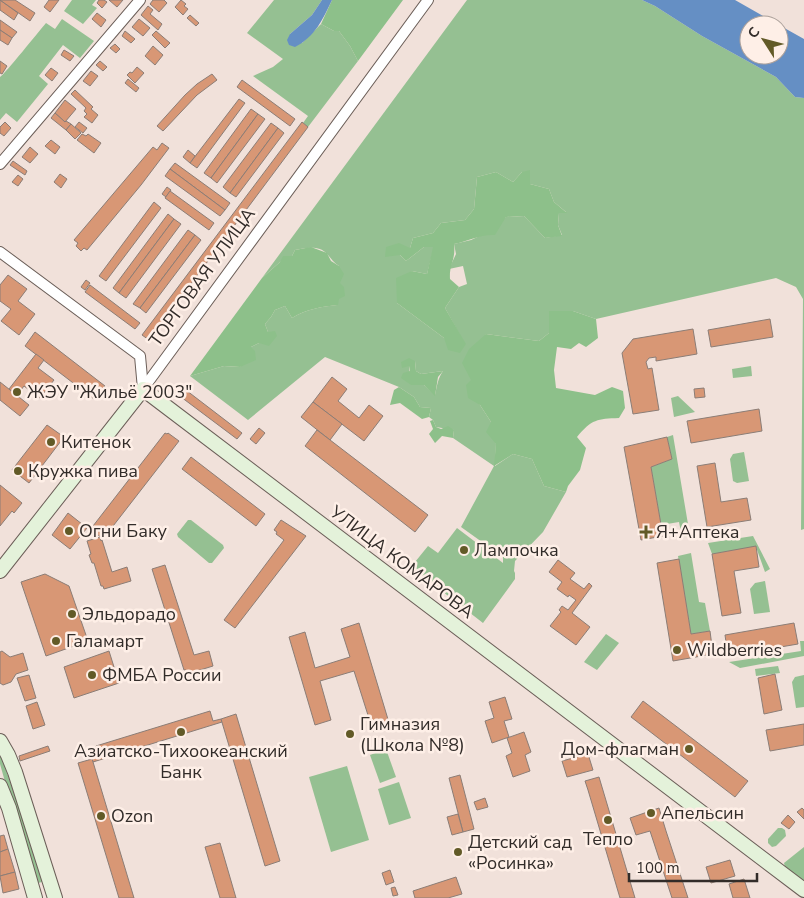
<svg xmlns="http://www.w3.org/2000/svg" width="804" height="898" font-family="'Nunito Sans',sans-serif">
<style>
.green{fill:#95c092;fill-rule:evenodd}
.forest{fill:#8dc08a}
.water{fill:#658fc4}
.building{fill:#d89775;stroke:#8b7d76}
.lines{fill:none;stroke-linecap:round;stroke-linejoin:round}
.street-casing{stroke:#6b5e58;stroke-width:12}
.secondary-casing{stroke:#6b5e58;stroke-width:16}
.street{stroke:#fff;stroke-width:10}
.secondary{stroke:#e4f2da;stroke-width:14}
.poi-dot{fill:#625a27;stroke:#feefe7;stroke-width:2}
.labels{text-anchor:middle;stroke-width:5;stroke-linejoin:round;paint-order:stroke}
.street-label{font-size:18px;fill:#322c29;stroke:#feefe7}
.poi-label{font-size:18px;fill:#322c29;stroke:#feefe7;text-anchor:start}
</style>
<rect width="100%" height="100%" fill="#f1e1da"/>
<g class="green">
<polygon points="72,0 96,0 92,5 97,8 83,24 64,11"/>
<polygon points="274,0 322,0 312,15 290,34 302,43 321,24 334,31 339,31 350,46 358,61 308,127 303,123 308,116 253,76 273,67 283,59 247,33"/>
<path d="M467,0h175l13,6 47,30 74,41 19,20 9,1v431l-3,1 2,-231 -7,-12 -20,-9 -180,41 -23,-8h-24v22l-10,8 -53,-7 -15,46 9,25 11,17 5,22 -1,22 18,-12 19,5 12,27 22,6 -23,40 -28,29 -1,10 1,2v6l-32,44 -72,-56 17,-21 10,7 19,-25 46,35v-6l-42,-30 33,-61 -41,-28 1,-8 -18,-3 -3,-7 -4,-3 2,-9 -11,-1 -6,-10 -15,-10 -74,-30 -77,63 -58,-44 34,-10 16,1 11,-20 8,-4 9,-11 -3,-8 6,-7 4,-7 10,-4 7,12c14,-9 29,-11 45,-13l2,-39c-6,-4 -7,-7 -12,-12 -8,-9 -21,-6 -32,-4l-3,6 -12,6 -18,16zM496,172l17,10 9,-10 8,12 19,5 5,13 12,10 -7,1 -1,12 4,10 -17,3 -21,-22 -18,1 -22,17 -13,6 -17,4 2,10 -7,15 14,-3 4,18 -8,3 -14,21 20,36 -21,-6 -47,-35 15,-32 15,3 7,-27h-10l-18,14 -6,-6 10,-7 3,-10 20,-5 8,-10 24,-3 9,-11 3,-32zM415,361l1,10 5,3 22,-3c-5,7 -6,15 -8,24l-11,-10h-13l-2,-19z"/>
<path d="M62,19l32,22 -14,17 -17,-13 -24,31 9,8 -31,38 -11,-9 -6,7v-43c5,-3 39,-46 46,-54l9,6z"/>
<polygon points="751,366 752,376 733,378 732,369"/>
<polygon points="678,396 695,412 674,417 671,398"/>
<polygon points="673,435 690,536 682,537 679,522 661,525 651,467 672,459 667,437"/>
<polygon points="744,452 749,481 737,483 733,481 730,459 733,454"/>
<polygon points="188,520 191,520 223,545 224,548 212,563 209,563 178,537 177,534"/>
<polygon points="753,536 770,569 765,572 756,547 712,554 708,543"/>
<polygon points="691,553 699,602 705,603 710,631 691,634 678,556"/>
<polygon points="765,581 770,612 754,614 750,589 755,583"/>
<polygon points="606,634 619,643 597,670 584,662"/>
<polygon points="800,641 804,641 804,656 740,668 729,662 801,651"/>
<polygon points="778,666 780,673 756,676 755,669"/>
<polygon points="804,675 804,707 796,708 792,682 795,677"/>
<polygon points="386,749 396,777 380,783 370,755"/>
<polygon points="0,753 19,807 42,882 34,884 0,764"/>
<polygon points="347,766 369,840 331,852 309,777"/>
<polygon points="399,782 411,818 389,825 378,789"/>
<polygon points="778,828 782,828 785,830 786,836 776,846 772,847 768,843 768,839"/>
<polygon points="804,847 804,882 785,867 784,863"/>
</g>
<g class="forest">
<polygon points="332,0 403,0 358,61 350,46 339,31 334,31 321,24"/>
<path d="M530,170v14l19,5 5,13 13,11h-8l-1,12 4,11 -17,2 -21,-22 -18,1 -11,18c-14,-1 -27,6 -41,9 2,16 -5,20 -4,35l9,8 -14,21 21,36 -6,9 -12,-3 -4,-12 -47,-35 -1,-25 16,-7 15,3 6,-27h-9l-18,14 -6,-6 -15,2 1,-10 13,-4 11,5 3,-10 20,-5 8,-10 24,-3 9,-11 3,-32 19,-5 17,10 9,-10z"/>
<path d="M311,247l16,6 4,8 8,5 5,8 -4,9 4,4 1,9 -6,3 -1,6c-17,2 -32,4 -46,13l-7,-12 -10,4 -4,7 -6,7 3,8 7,-1 2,5 -8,10 -10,-3 -8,4 4,4 1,9 -16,7 -16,-1 -34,10 72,-98 18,-16 3,-6h9l3,-6z"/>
<path d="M549,311h24l23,8 2,19 -12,9 -7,-4 -8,6 -14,-2 -3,23 2,18 39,7 17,-8 11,4 2,17 -6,10c-22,1 -27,1 -42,19l9,11 -6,22 -12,16 -2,6 -22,-6 -12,-27 -19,-5 -19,12 2,-22 -10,-12 5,-10 -11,-17 -12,-7 -2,-13 5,-5 -9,-17 7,-14 17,-15 53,7 10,-8z"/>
<polygon points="409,358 415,361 416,371 421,374 443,371 438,377 435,396 424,385 411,385 401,378 403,373 410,371 409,366 402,368 401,362"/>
<polygon points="399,387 414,397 420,407 431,408 429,417 422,419 400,403 390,405 394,390"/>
<polygon points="433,420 436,427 441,429 448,426 454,430 453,438 442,436 435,443 429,434 433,429 430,421"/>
</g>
<g class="water">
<path d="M322,0h10c-9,19 -17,37 -37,47l-6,-2 -2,-5 3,-6 22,-19z"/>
<polygon points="642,0 735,0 779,25 749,25 749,55 779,55 779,25 804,39 804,98 795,97 776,77 702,36 655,6"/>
</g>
<g class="building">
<polygon points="0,0 18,13 14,20 0,10"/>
<polygon points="0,0 15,0 35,13 30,21"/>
<polygon points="49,0 59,0 50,12 44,7"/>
<polygon points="99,0 104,0 107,2 102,8 97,3"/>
<polygon points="109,0 123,0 117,7"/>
<polygon points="153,0 164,0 167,3 159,12 150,4"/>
<polygon points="181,0 186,4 184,6 188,9 183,15 175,7"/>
<polygon points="148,6 153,10 150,14 162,24 158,30 141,15"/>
<polygon points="97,13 106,20 101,27 92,19"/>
<polygon points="190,15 199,23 196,26 187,18"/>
<polygon points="139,19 150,28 143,36 132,27"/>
<polygon points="0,20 17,32 12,38 0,30"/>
<polygon points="0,30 12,38 8,45 0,40"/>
<polygon points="125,31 135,39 131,43 122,36"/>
<polygon points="156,31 170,43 165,48 152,35"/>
<polygon points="115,44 120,49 116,53 110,48"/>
<polygon points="153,46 163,55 155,65 145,56"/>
<polygon points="64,50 74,56 70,61 61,55"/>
<polygon points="0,61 7,66 2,74 0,73"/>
<polygon points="100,61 107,67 103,71 96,65"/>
<polygon points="137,67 144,73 135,83 127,75 130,72 132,73"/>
<polygon points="51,68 58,73 52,81 45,75"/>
<polygon points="91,71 98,76 90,86 83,81"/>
<polygon points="212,74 217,80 197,95 163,131 157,126 185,95 197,84"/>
<polygon points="128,79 139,88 136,92 125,83"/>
<polygon points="242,80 295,119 290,126 237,87"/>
<polygon points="75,90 93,107 91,109 98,115 92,123 84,117 87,114 84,111 86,108 71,94"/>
<polygon points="239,99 245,103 197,168 190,163"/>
<polygon points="65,100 76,109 65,122 55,113"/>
<polygon points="251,109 258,114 211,178 204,173"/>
<polygon points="55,113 65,122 66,121 71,124 66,130 51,118"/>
<polygon points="258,114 265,119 217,183 211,178"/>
<polygon points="5,122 11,128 4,136 0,133 0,127"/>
<polygon points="79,122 87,128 83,133 75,127"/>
<polygon points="302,122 308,127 149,340 142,335"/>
<polygon points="271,123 278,128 230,193 223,187"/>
<polygon points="71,124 81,133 75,139 66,130"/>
<polygon points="278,128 284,133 236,197 230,193"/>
<polygon points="82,134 86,136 88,134 101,143 94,153 77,140"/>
<polygon points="51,140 60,147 55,154 45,146"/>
<polygon points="162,143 169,148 141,185 87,250 84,248 81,251 76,246 78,243 74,240 153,147 157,150"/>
<polygon points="30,147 38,154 30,163 22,157"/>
<polygon points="188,150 195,156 190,163 183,157"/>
<polygon points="13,161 27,171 25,175 10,165"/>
<polygon points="175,163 230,203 225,210 170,169"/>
<polygon points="170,169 225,210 220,216 165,176"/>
<polygon points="60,174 67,179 61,188 54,182"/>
<polygon points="18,175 23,179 18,186 12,182"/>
<polygon points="167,187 171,190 166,197 162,194"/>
<polygon points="170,191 214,223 209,230 165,198"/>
<polygon points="154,202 161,208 106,281 99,276"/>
<polygon points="168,214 174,219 119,293 113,288"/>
<polygon points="174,219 181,224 126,298 119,293"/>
<polygon points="188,230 195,235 140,308 133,304"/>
<polygon points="195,235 201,240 146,313 140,308"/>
<polygon points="8,275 27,289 18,301 35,314 19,335 1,321 11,309 0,301 0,285"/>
<polygon points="86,280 90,283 85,290 81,287"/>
<polygon points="90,285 140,323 135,329 85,292"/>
<polygon points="770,319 773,337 711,347 708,330"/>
<polygon points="693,329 697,354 656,361 656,357 649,358 646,362 648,369 652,368 659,410 633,414 622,353 633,339"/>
<polygon points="35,332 105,386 94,399 25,346"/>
<polygon points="36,354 44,360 38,368 54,380 40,398 24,386 17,395 9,389"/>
<polygon points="332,377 347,389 338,401 359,418 369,405 383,416 364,441 313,402"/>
<polygon points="0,382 29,405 20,416 0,400"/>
<polygon points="178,384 242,433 237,439 173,391"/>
<polygon points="704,388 705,397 695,398 694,389"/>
<polygon points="313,402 342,424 330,440 301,417"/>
<polygon points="759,409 762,431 691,443 687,421"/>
<polygon points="47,425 64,437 29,483 12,470"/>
<polygon points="259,428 265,433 256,444 250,439"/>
<polygon points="317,430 428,515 415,532 305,446"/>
<polygon points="165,433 167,434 168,433 179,441 103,539 92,530 94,527 93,526"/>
<polygon points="667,437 672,459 651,467 663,536 641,540 624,447"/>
<polygon points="191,457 265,514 256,526 182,469"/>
<polygon points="715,463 721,502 747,498 751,520 707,527 697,466"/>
<polygon points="0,485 22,503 14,513 12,511 0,526"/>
<polygon points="68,513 87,528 70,549 52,535"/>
<polygon points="281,520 306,536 235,628 224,620 284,540 276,534 277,532 274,530"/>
<polygon points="100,537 101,541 102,540 112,572 127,567 131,581 104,589 103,586 101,586 94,563 92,563 89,555 91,554 87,541"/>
<polygon points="756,546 759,567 734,571 741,613 722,616 712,554"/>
<polygon points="679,559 691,634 710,631 713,654 673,661 657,563"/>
<polygon points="558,560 575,573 570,579 584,589 589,583 592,586 572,613 590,627 576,645 550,626 561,612 559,610 562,606 568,610 576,600 569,595 568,597 557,589 562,582 549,572"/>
<polygon points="165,565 194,655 209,651 213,666 187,674 186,670 184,670 152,569"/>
<polygon points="45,574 69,586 88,641 46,656 21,582"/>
<polygon points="359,623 390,726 373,731 354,671 320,681 331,720 315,725 289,637 305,632 315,668 350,657 341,629"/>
<polygon points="794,623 798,644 728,656 725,635"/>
<polygon points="2,651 10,657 23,653 28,670 16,674 11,682 3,685 0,683 0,652"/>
<polygon points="109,651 119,683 74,698 64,667"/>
<polygon points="775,674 782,710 764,714 758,678"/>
<polygon points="29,675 36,698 25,701 17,678"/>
<polygon points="505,697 512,719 504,721 509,737 492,743 485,721 494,718 489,702"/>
<polygon points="643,701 748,781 735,797 631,717"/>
<polygon points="37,702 45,725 33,729 26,706"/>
<polygon points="210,711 213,721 221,719 222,722 93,762 92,759 99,756 96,746"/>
<polygon points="236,714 280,861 265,866 221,719"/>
<polygon points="804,724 804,745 770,751 766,730"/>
<polygon points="524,732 531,752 525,755 530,771 513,777 506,756 512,753 507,738"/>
<polygon points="48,746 50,751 20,761 19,756"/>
<polygon points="588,754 593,770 567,777 562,761"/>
<polygon points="92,759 93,762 134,898 119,898 78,763"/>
<polygon points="460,775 474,829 463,832 449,778"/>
<polygon points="599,777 635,898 620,898 588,790 585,781"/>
<polygon points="485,798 488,807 477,810 474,802"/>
<polygon points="659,808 666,831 688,898 672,898 650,831 636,835 630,818"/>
<polygon points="802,808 804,810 804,819 797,812"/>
<polygon points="458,814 463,832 452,835 447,817"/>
<polygon points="788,815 795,822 789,829 781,823"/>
<polygon points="4,835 8,849 0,852 0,836"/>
<polygon points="220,843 236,898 220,898 205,847"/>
<polygon points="8,849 15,872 0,876 0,852"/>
<polygon points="730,860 735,876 711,883 706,867"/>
<polygon points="390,870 394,882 386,885 382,873"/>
<polygon points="15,872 19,889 3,893 0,876"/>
<polygon points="456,877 462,894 448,898 415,898 413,891"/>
<polygon points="744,879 750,898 733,898 729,884"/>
<polygon points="395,887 398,895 393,896 391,888"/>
</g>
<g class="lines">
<defs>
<g id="street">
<polyline points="0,164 140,0"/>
<polyline points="0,252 140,356 143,389"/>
<polyline points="143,389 428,0"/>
</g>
<g id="secondary">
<polyline points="0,571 143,389 804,890"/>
<polyline points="0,741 8,755 15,772 55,898"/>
<polyline points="0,786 9,808 35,898"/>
</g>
</defs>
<use href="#street" class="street-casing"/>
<use href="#secondary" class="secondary-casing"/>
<use href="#street" class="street"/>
<use href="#secondary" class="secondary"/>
</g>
<g class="poi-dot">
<circle cx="17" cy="392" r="5"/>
<circle cx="51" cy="442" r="5"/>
<circle cx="18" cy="471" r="5"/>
<circle cx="69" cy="531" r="5"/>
<path d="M643.5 524.5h5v5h5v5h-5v5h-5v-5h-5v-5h5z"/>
<circle cx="464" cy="550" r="5"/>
<circle cx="72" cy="614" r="5"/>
<circle cx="56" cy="641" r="5"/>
<circle cx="677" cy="650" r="5"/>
<circle cx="92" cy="675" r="5"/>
<circle cx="181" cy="732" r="5"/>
<circle cx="350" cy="734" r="5"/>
<circle cx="689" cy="749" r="5"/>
<circle cx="651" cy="813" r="5"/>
<circle cx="101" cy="816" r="5"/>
<circle cx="608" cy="820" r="5"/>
<circle cx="458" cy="852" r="5"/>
</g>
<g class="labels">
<g class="street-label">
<text transform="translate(202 277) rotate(-54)" y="6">ТОРГОВАЯ УЛИЦА</text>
<text transform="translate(402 562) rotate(37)" y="6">УЛИЦА КОМАРОВА</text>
</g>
<g class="poi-label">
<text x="27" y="398">ЖЭУ "Жильё 2003"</text>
<text x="61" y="448">Китенок</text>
<text x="28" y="477">Кружка пива</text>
<text x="79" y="537">Огни Баку</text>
<text x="656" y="538">Я+Аптека</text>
<text x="474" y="556">Лампочка</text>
<text x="82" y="620">Эльдорадо</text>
<text x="66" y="647">Галамарт</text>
<text x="687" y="656">Wildberries</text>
<text x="102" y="681">ФМБА России</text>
<text x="360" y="730">Гимназия<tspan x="360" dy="21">(Школа №8)</tspan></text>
<text x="679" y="755" text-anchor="end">Дом-флагман</text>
<text x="181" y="757" text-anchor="middle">Азиатско-Тихоокеанский<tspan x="181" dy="21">Банк</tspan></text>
<text x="661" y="819">Апельсин</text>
<text x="111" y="822">Ozon</text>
<text x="608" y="845" text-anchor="middle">Тепло</text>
<text x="468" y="848">Детский сад<tspan x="468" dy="21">«Росинка»</tspan></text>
</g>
</g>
<g transform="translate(764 40) rotate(306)"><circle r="24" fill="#feefe7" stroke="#aca19b"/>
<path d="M0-4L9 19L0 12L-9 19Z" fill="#625a27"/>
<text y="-8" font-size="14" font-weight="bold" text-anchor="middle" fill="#322c29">С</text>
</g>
<path d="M629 873v8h128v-8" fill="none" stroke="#322c29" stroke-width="2.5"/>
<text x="636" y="873" font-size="15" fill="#322c29" stroke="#feefe7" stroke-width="4" paint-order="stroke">100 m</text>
</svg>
